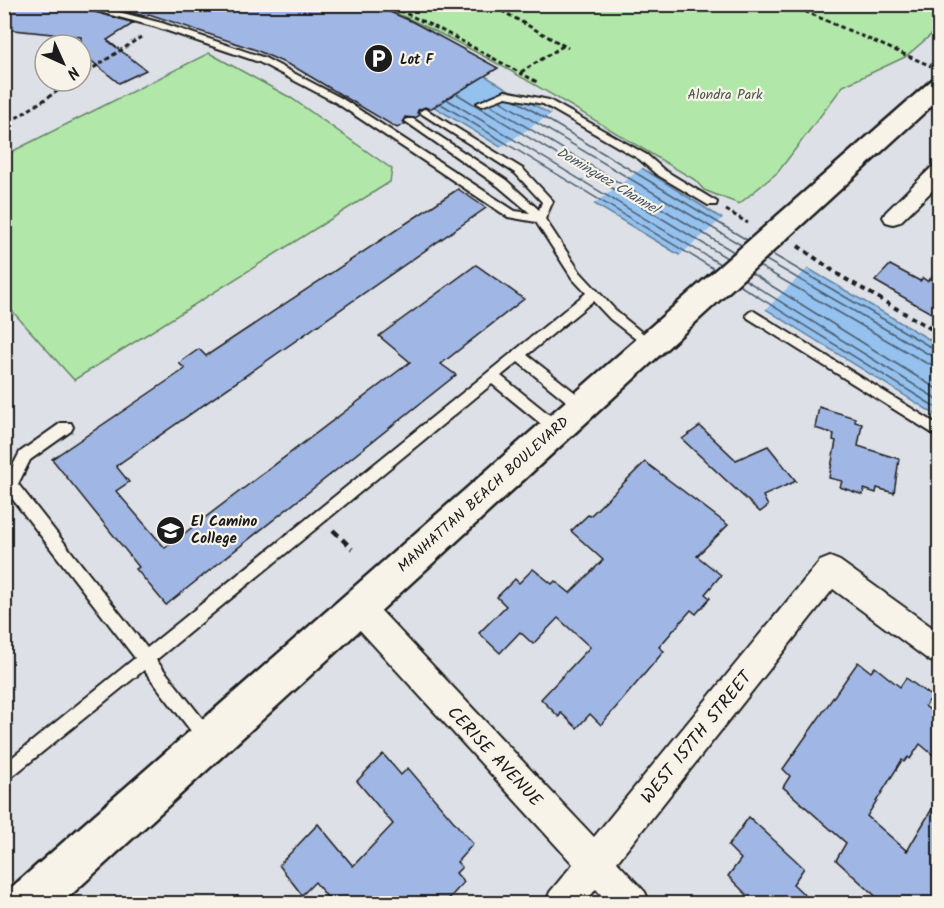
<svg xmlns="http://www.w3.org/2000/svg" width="944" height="908" font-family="Kalam,sans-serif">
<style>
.green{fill:#b1e8aa;stroke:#668263;stroke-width:1.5}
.water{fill:#94c1ee;stroke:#647f9a;stroke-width:1.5}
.pier{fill:#dde1e7}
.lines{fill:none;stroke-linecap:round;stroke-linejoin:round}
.shore{stroke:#4c5e70;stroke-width:1.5}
.building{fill:#a0b6e4;stroke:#1c1c1c;stroke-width:1.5}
.lane-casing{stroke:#1c1c1c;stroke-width:4}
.street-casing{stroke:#1c1c1c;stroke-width:4}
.primary-casing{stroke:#1c1c1c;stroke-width:5}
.path-far2{stroke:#1c1c1c;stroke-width:3;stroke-dasharray:4.5 3;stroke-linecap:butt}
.path-far1{stroke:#1c1c1c;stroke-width:4;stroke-dasharray:5 4.5;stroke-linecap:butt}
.path{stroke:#1c1c1c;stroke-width:4.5;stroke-dasharray:8 5;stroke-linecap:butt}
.lane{fill:#f7f3e8;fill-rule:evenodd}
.street{fill:#f7f3e8;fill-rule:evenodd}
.primary{fill:#f7f3e8;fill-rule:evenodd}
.labels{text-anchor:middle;stroke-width:4.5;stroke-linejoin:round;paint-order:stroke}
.far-poi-label{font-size:14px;font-weight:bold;fill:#1c1c1c;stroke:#f7f3e8;text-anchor:start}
.far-park-label{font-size:14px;fill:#495947;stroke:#f7f3e8}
.far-water-label{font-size:14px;font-style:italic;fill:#465666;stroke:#f7f3e8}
.street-label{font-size:15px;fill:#1c1c1c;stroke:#f7f3e8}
.poi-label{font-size:15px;font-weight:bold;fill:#1c1c1c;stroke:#f7f3e8;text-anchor:start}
.near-street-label{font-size:18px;fill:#1c1c1c;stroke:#f7f3e8}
</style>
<rect width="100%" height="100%" fill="#dde1e7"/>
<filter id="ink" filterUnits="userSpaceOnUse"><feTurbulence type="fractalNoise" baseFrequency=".0167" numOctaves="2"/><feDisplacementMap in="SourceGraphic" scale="12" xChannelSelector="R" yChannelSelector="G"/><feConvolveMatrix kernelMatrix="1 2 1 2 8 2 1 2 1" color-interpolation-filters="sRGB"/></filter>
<g filter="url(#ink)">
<g class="green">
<path d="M939,4v24l-34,29 -62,29 -65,86 -39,32 -35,-14 -9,-10c-104,-61 -207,-129 -318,-175z"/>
<polygon points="209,53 291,98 392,169 390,182 74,380 5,303 5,155"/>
</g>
<polygon class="water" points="363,64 475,70 645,170 718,216 939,345 939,417 676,253"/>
<g class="pier">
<polygon points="554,112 645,166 592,205 498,149"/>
<polygon points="724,217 809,267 764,311 678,257"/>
</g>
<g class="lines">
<g class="shore">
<polyline points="457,94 727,258"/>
<polyline points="448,100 720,264"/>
<polyline points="515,100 747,240"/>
<polyline points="500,101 741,245"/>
<polyline points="441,104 714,269"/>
<polyline points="490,105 734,252"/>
<polyline points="772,254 934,349 940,350"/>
<polyline points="766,260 930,355 940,357"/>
<polyline points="759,266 926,363 940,366"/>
<polyline points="751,273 940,391"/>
<polyline points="744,279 940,401"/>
<polyline points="739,285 940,410"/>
</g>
</g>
<g class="building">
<polygon points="4,4 68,4 134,23 107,40 146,70 119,83 84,55 81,57 81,37 4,29"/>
<polygon points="98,4 371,4 411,21 498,68 430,109 425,107 418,110 417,113 420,115 415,118 405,117 403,121 405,124 397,128 296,68 256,50 149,14 145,16"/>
<polygon points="458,189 486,208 116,466 129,482 116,491 165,548 410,362 379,336 476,265 524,299 441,364 456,375 166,605 136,569 139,567 52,459 185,369 179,363 199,349 206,356"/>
<polygon points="890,265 920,281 923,278 927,281 939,272 939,304 931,313 875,281"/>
<polygon points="819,407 855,418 855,422 862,424 858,446 899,459 894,493 877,488 876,493 864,489 863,495 840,487 842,481 829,478 836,441 833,440 834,434 815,428"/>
<polygon points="700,426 736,460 768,446 796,481 763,496 768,506 760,512 682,439"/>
<polygon points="645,462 728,525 697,556 721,575 705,594 710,598 696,614 691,610 659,647 664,651 601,725 590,714 577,728 561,713 559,717 541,699 590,647 558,618 533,644 520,632 500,653 479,633 506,606 497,597 515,579 519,583 533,569 552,584 555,581 570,593 603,560 571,531 588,515 590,516"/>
<polygon points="858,662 871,672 875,667 900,687 906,678 932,697 925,706 939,717 939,760 920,744 910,759 908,757 904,762 902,760 867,816 907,851 939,797 939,903 883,903 836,860 846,843 783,787 790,776 783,769"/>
<polygon points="383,754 401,775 408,768 473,844 457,862 462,867 456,873 464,882 445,903 332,903 315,882 302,895 279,865 318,824 353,866 393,824 357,781"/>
<polygon points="749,817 804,868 793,884 813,903 746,903 747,895 728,876 741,859 728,846"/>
</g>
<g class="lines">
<defs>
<g id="lane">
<polygon points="70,4 87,4 162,23 265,58 341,98 515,211 530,213 498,186 405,121 407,119 413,119 506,180 539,210 542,202 515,173 419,112 424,109 427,110 523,169 553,201 545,219 580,272 618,313 656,344 650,349 646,347 610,319 593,301 527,355 586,401 587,405 586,409 576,409 518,362 501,376 561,424 563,428 561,432 551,432 492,384 156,660 213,732 215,738 213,744 207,746 201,744 144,670 4,783 4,764 135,658 4,488 4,471 9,473 20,452 61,423 71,423 73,427 71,431 30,460 18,484 147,648 586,293 572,278 536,222 508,217 335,102 259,62 156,27"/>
<polygon points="505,91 549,100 647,155 664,170 717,202 716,205 708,205 656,174 639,159 543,104 506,97 482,106 477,103"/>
<polygon points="752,310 940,426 940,438 748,318 746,315"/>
</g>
<g id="street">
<polygon points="940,165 940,183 900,222 893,224 886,222 883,217 886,212 933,166"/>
<polygon points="830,557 840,561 940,633 940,665 930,661 833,589 617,862 645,892 650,904 609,904 596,889 584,904 545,904 550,892 573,864 348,617 344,607 348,597 358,593 368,597 594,837 820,561"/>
</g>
<polygon id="primary" points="940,78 940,98 61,904 5,904 11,888 932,80"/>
</defs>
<use href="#lane" class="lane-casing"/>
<use href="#street" class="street-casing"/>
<use href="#primary" class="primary-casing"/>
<g class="path-far2">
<polyline points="386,4 443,31 537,82"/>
<polyline points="472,4 477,7"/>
<polyline points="490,4 495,7 500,4"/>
<polyline points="509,4 548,8 562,4"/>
<polyline points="776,4 804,11 931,66"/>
<polyline points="495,7 568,48"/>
<polyline points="521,72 563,46"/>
<polyline points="81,76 141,37"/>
<polyline points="4,126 73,81"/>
<polyline points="726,210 748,223"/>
</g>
<polyline class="path-far1" points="798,246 839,275 940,334"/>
<polyline class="path" points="333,530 352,549"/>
<use href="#lane" class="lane"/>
<use href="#street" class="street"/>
<use href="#primary" class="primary"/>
</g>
</g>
<defs>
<symbol id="parking-disc" viewBox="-11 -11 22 22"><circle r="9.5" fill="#1c1c1c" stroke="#f7f3e8"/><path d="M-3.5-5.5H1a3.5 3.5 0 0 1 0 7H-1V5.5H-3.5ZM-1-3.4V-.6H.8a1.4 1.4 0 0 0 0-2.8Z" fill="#fff"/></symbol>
<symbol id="university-disc" viewBox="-11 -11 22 22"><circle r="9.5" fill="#1c1c1c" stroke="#f7f3e8"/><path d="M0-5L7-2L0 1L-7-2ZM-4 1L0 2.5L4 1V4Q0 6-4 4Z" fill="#fff"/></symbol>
</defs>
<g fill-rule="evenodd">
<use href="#parking-disc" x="362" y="42" width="33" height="33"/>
<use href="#university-disc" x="154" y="514" width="33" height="33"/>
</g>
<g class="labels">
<g class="far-poi-label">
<text x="400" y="64">Lot F</text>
</g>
<g class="far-park-label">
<text x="725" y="99">Alondra Park</text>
</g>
<g class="far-water-label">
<text transform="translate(608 180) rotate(31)" y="5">Dominguez Channel</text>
</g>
<g class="street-label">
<text transform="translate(483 494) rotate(-42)" y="5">MANHATTAN BEACH BOULEVARD</text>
</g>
<g class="poi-label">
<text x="191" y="526">El Camino<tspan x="191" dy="17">College</tspan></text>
</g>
<g class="near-street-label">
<text transform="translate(696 737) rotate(-51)" y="6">WEST 157TH STREET</text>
<text transform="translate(495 756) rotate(47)" y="6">CERISE AVENUE</text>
</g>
</g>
<rect width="944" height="908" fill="none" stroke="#f7f3e8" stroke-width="24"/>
<rect x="12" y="12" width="920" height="884" fill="none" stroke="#1c1c1c" stroke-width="2" filter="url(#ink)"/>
<g transform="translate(63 63) rotate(135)"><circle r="28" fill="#f7f3e8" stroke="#9f9d96" stroke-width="1.5"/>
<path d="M0-4.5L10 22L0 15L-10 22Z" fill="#1c1c1c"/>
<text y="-9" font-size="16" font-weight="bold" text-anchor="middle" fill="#1c1c1c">N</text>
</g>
</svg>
